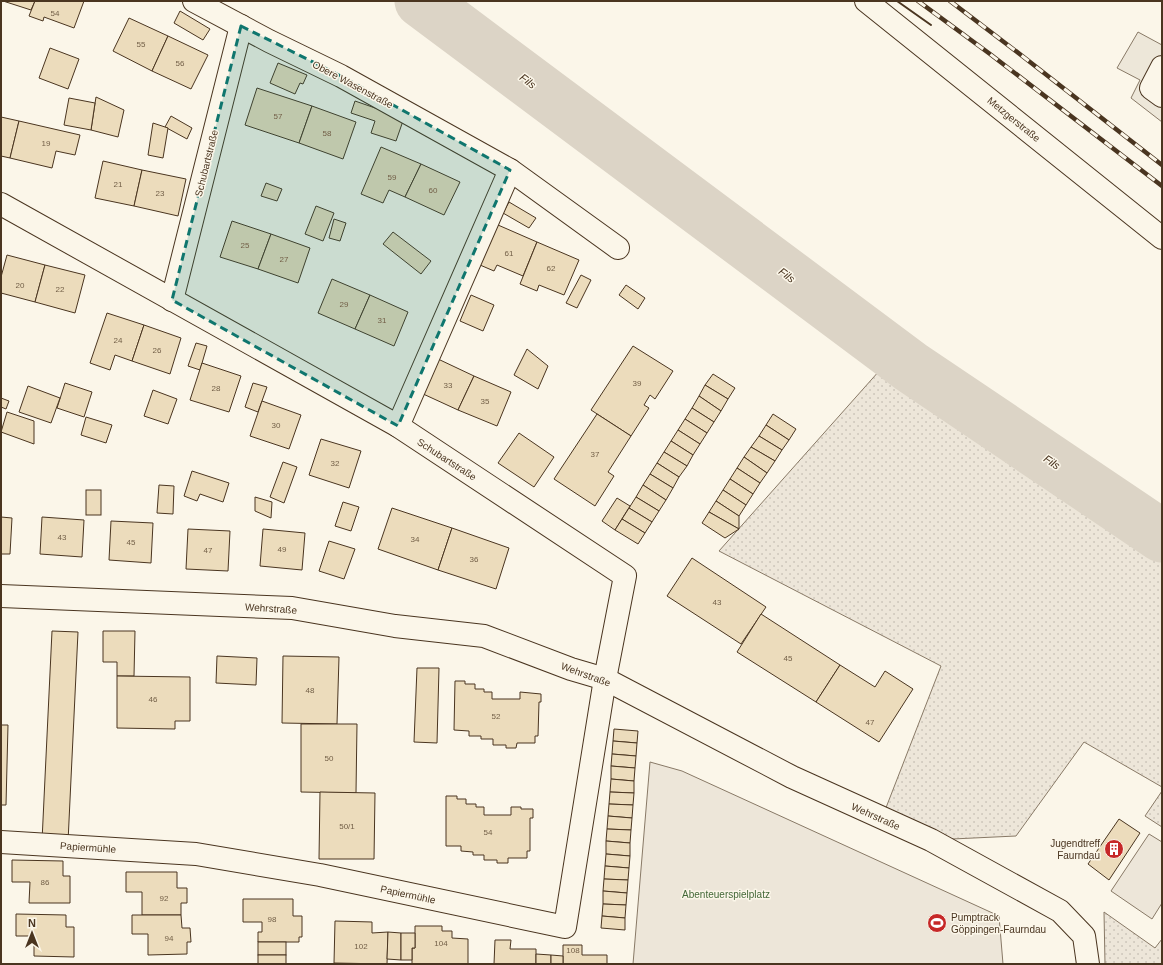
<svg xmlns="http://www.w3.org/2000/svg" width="1163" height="965" font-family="Helvetica,sans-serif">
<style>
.grass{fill:url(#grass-dots);stroke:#887966}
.green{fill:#ede6d9;stroke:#887966}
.parking{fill:#ede7d9;stroke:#887966}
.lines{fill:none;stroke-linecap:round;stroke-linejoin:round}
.river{stroke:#dcd4c6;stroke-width:53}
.building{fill:#ecdcbc;stroke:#4a3520}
.minor-casing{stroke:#4a3520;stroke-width:24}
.minor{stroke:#fbf6e9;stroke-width:22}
.rail-casing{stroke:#4a3520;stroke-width:4.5}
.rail{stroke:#fbf6e9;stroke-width:3;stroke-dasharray:9;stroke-linecap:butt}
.wall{stroke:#4a3520;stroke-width:2}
.marked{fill:#0f766e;fill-opacity:0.2;stroke:#0f766e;stroke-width:3;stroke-dasharray:8 5;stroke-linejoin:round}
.labels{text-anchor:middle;stroke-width:3;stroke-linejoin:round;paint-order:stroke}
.number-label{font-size:8px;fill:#725f47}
.street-label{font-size:10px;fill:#4a3520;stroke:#fbf6e9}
.poi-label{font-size:10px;fill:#4a3520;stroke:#fbf6e9;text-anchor:end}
.park-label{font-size:10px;fill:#436837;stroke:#fbf6e9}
.water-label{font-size:11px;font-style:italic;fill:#4a3520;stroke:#fbf6e9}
</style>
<defs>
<pattern id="grass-dots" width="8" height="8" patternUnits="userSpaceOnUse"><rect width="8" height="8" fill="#ede6d9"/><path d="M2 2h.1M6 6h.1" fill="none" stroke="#cdc6ba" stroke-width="1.8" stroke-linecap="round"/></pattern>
</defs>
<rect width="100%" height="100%" fill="#fbf6e9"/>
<g class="grass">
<polygon points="880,370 1162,559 1162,787 1084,742 1016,836 931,840 882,818 941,666 719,551"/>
<polygon points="1162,791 1162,827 1145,816"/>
<polygon points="1104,912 1155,948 1162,939 1162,964 1105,964"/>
</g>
<g class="green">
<polygon points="650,762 682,771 999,916 1003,964 633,964"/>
<polygon points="1149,834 1162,842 1162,903 1152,919 1111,891"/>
</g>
<polygon class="parking" points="1138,32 1162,45 1162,122 1131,98 1140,80 1117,68"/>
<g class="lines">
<polyline class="river" points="421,1 911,367 1162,536"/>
</g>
<g class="building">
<polygon points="3,1 35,1 31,10"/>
<polygon points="35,1 84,1 74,28 44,17 43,21 29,16"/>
<polygon points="180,11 210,29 203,40 174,23"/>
<polygon points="129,18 168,36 152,71 113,51"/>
<polygon points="168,36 208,55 191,89 152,71"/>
<polygon points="50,48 79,59 68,89 39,78"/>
<polygon points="278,63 307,75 303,84 300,83 295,94 270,83"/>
<polygon points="257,88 312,106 299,143 245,125"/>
<polygon points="96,97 124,110 118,137 91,130"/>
<polygon points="69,98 95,103 91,130 64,125"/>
<polygon points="355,101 404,118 396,141 371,133 375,121 351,113"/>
<polygon points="312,106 356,122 343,159 299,143"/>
<polygon points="171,116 192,128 187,139 165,127"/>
<polygon points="1,117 19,121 10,158 1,156"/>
<polygon points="19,121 80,135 75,155 56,151 52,168 10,158"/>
<polygon points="153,123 168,128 163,158 148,155"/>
<polygon points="381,147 421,164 405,197 389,190 383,203 361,194"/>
<polygon points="103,161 142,170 134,206 95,198"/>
<polygon points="421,164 460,182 444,215 405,197"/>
<polygon points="142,170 186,179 178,216 134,206"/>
<polygon points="266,183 282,189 277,201 261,196"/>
<polygon points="509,202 536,218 529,228 503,213"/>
<polygon points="316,206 334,213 323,241 305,234"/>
<polygon points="334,219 346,223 340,241 329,238"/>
<polygon points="232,221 271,234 258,269 220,257"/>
<polygon points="498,225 537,242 523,276 497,265 494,271 480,265"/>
<polygon points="393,232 431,261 421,274 383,244"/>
<polygon points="271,234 310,248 298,283 258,269"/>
<polygon points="537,242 579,260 564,295 539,285 537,291 520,284"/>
<polygon points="7,255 45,265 35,302 1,293 1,277"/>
<polygon points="45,265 85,275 75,313 35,302"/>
<polygon points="581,275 591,280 577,308 566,303"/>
<polygon points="332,279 370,295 355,329 318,313"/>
<polygon points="626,285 645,298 638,309 619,295"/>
<polygon points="370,295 408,312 394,346 355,329"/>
<polygon points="471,295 494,305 483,331 460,321"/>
<polygon points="107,313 144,325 132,361 115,355 110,370 90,363"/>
<polygon points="144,325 181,338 170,374 132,361"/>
<polygon points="196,343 207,346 200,370 188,366"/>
<polygon points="633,346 673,371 655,399 650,395 644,405 649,408 631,436 591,410"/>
<polygon points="527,349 548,366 538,389 514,375"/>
<polygon points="438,359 474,376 458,410 421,393"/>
<polygon points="202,363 241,376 229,412 190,400"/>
<polygon points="713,374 735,388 728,399 705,385"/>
<polygon points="474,376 511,392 497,426 458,410"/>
<polygon points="65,383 92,392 84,417 57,408"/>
<polygon points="253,383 267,387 258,412 245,407"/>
<polygon points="705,385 728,399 721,411 699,396"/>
<polygon points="28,386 60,398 51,423 19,412"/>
<polygon points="153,390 177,399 168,424 144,416"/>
<polygon points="699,396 721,411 714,422 692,408"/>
<polygon points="1,398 9,401 6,409 1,407"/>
<polygon points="262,401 301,415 289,449 250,436"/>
<polygon points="692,408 714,422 707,433 685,419"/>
<polygon points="7,412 34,421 34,444 1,432"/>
<polygon points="597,414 631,436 608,472 614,476 595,506 554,479"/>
<polygon points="773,414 796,429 789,440 766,425"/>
<polygon points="86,417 112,425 106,443 81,435"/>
<polygon points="685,419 707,433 700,444 678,430"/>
<polygon points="766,425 789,440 782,450 759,436"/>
<polygon points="678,430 700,444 693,455 671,441"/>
<polygon points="519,433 554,457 534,487 498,463"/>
<polygon points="759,436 782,450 775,461 751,447"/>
<polygon points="321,439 361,451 349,488 309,475"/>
<polygon points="671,441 693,455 687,466 664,452"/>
<polygon points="751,447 775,461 767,473 744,457"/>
<polygon points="664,452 687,466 679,477 657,463"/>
<polygon points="744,457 767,473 760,483 737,468"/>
<polygon points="283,462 297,467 284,503 270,497"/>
<polygon points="657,463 679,477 673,488 650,474"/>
<polygon points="737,468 760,483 753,494 730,479"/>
<polygon points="192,471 229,483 223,502 200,494 197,501 184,496"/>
<polygon points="650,474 673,488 666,500 643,485"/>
<polygon points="730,479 753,494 746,505 723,490"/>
<polygon points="159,485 174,486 173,514 157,513"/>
<polygon points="643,485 666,500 659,511 636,497"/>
<rect x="86" y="490" width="15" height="25"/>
<polygon points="723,490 746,505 739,516 716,501"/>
<polygon points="255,497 272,502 271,518 255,511"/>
<polygon points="636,497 659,511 652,522 629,508"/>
<polygon points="617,498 630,506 615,530 602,521"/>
<polygon points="716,501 739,516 739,529 709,512"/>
<polygon points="343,502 359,507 351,531 335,526"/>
<polygon points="392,508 452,528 438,570 378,549"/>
<polygon points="629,508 652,522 645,533 622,519"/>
<polygon points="709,512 739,529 725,538 702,523"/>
<polygon points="1,517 12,518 10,554 1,554"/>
<polygon points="42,517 84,520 82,557 40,554"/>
<polygon points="622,519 645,533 638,544 615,530"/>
<polygon points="111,521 153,523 151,563 109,560"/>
<polygon points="452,528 509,548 496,589 438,570"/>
<polygon points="188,529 230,531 228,571 186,569"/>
<polygon points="263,529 305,533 302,570 260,566"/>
<polygon points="329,541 355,549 344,579 319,571"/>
<polygon points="692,558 766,607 741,644 667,596"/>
<polygon points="761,614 840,665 816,702 737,652"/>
<polygon points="52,631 78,632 68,842 42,841"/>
<polygon points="103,631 135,631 134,676 117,676 117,662 103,662"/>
<polygon points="217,656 257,658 256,685 216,683"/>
<polygon points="283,656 339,657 337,724 282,723"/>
<polygon points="840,665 875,687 885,671 913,689 879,742 816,702"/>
<polygon points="417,668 439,668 437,743 414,742"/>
<polygon points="117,676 190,677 190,721 175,721 175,729 117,728"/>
<polygon points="455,681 465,681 465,684 475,684 475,689 484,689 484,692 492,692 492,699 520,699 520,692 541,694 541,702 539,702 538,736 535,736 535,743 517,743 516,748 506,748 506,745 493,745 493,739 481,739 481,736 469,736 469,731 454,730"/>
<polygon points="301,724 357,724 356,793 301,792"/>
<polygon points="1,725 8,725 6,805 1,805"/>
<polygon points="614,729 638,731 637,743 613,741"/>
<polygon points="613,741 637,743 636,756 612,754"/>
<polygon points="612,754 636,756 635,768 611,766"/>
<polygon points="611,766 635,768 634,781 611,779"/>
<polygon points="611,779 634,781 634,793 610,792"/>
<polygon points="320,792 375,793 374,859 319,859"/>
<polygon points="610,792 634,793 633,805 609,804"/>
<polygon points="446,796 457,796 457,799 466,799 466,804 476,804 476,807 484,807 484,815 511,815 511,807 521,807 521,809 533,809 533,818 530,818 530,851 527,851 527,858 508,858 508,863 497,863 497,860 484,860 484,855 473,855 473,852 461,851 461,846 446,846"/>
<polygon points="609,804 633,805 632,818 608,816"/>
<polygon points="608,816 632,818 631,830 607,829"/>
<polygon points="1119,819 1140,833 1109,880 1088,864"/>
<polygon points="607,829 631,830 630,843 606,841"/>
<polygon points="606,841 630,843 630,856 606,854"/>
<polygon points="606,854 630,856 629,868 605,866"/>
<polygon points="12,860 63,861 63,876 70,876 70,903 29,903 30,882 12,882"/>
<polygon points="605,866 629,868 628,880 604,879"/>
<polygon points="126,872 177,872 177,888 187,888 187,903 181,903 181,915 142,915 142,892 126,892"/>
<polygon points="604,879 628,880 627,893 603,891"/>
<polygon points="603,891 627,893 626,905 603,904"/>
<polygon points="243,899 293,899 293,916 302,916 302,937 299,937 299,942 258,942 258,932 262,932 262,922 243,922"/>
<polygon points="603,904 626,905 625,918 602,916"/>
<polygon points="16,914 66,915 66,927 74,927 74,957 34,956 34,936 16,936"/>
<polygon points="132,915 181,915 182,928 190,928 191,942 187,942 187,954 148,955 148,934 132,934"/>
<polygon points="602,916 625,918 625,930 601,928"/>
<polygon points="335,921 372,922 372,933 388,932 387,964 334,963"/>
<polygon points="415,926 442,926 442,931 452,931 452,938 468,939 468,964 412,964 412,948 415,948"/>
<polygon points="388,932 401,933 401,960 387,959"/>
<polygon points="401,933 415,933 415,948 412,948 412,960 401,960"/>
<polygon points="495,940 511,940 510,949 536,949 536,964 494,964"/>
<rect x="258" y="942" width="28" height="13"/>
<polygon points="563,945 582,945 582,955 607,955 607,964 563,964"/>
<polygon points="536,954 551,955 551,964 536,964"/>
<rect x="258" y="955" width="28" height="9"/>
<polygon points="551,955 563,956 563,964 551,964"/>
</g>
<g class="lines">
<defs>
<g id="minor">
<polyline points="194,1 269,41 341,76 510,170 618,248"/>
<polyline points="866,1 1162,238"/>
<polyline points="1162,67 1151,88 1162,96"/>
<polyline points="1,204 398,426 625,576 605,679 565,927 320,875 196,854 1,842"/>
<polyline points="172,300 241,26"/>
<polyline points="398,426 510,170"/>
<polyline points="1,596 292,608 395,626 484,636 571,669 605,679 792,777 931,840 1060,911 1084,936 1088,964"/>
</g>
</defs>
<use href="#minor" class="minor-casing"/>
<use href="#minor" class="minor"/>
<defs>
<g id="rail">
<polyline points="918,1 990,54 1162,186"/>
<polyline points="950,1 1021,55 1162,165"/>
</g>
</defs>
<use href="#rail" class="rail-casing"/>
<use href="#rail" class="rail"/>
<polyline class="wall" points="897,1 931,25"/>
</g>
<path class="marked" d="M241,26l100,50 169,94 -112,256 -226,-126z"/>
<defs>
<symbol id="building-disc" viewBox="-11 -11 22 22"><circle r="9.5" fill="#c62828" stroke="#fbf6e9"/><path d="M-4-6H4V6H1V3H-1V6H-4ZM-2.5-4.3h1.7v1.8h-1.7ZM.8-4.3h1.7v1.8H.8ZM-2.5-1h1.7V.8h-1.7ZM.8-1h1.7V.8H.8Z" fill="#fff"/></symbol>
<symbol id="stadium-disc" viewBox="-11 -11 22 22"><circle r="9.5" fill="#c62828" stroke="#fbf6e9"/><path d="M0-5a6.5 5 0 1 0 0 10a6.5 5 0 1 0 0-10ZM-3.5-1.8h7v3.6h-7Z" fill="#fff"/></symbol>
</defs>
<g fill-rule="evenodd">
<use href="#building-disc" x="1103" y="838" width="22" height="22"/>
<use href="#stadium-disc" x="926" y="912" width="22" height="22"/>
</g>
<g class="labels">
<g class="number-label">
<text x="55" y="16">54</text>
<text x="141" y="47">55</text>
<text x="180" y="66">56</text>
<text x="278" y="119">57</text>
<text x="327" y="136">58</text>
<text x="46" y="146">19</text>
<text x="392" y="180">59</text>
<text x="118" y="187">21</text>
<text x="433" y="193">60</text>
<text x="160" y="196">23</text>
<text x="245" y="248">25</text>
<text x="509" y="256">61</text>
<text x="284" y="262">27</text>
<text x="551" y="271">62</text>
<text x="20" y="288">20</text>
<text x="60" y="292">22</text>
<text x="344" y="307">29</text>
<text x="382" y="323">31</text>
<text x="118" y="343">24</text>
<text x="157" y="353">26</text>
<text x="637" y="386">39</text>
<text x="448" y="388">33</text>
<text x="216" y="391">28</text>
<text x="485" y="404">35</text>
<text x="276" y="428">30</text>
<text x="595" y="457">37</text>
<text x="335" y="466">32</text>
<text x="62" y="540">43</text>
<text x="415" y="542">34</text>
<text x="131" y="545">45</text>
<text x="282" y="552">49</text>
<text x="208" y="553">47</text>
<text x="474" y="562">36</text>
<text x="717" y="605">43</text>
<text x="788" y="661">45</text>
<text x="310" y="693">48</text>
<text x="153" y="702">46</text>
<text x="496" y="719">52</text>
<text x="870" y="725">47</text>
<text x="329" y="761">50</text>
<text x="347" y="829">50/1</text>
<text x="488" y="835">54</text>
<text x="45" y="885">86</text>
<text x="164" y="901">92</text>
<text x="272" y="922">98</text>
<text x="169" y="941">94</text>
<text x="441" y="946">104</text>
<text x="361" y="949">102</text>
<text x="573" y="953">108</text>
</g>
<g class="street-label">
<text transform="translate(353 84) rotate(28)" y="4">Obere Wasenstraße</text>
<text transform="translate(1014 119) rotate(39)" y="4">Metzgerstraße</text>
<text transform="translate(206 163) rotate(-76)" y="4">Schubartstraße</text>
<text transform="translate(447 459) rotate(33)" y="4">Schubartstraße</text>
<text transform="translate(271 608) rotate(4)" y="4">Wehrstraße</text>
<text transform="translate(586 674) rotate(20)" y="4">Wehrstraße</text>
<text transform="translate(876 816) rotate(24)" y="4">Wehrstraße</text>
<text transform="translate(88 847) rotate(4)" y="4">Papiermühle</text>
<text transform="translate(408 894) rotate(12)" y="4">Papiermühle</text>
</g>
<g class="poi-label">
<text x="1100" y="847">Jugendtreff<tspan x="1100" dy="12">Faurndau</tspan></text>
<text x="951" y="921" text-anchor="start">Pumptrack<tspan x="951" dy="12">Göppingen-Faurndau</tspan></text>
</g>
<g class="park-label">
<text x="726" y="898">Abenteuerspielplatz</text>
</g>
<g class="water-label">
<text transform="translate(528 81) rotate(37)" y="4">Fils</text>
<text transform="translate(787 275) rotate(37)" y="4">Fils</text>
<text transform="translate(1052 462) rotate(34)" y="4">Fils</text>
</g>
</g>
<rect width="1163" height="965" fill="none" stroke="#4a3520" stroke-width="4"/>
<g transform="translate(32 933)" stroke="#fbf6e9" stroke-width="3" paint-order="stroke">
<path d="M0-3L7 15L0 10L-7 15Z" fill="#4a3520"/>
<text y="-6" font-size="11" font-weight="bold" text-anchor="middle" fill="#4a3520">N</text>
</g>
</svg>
